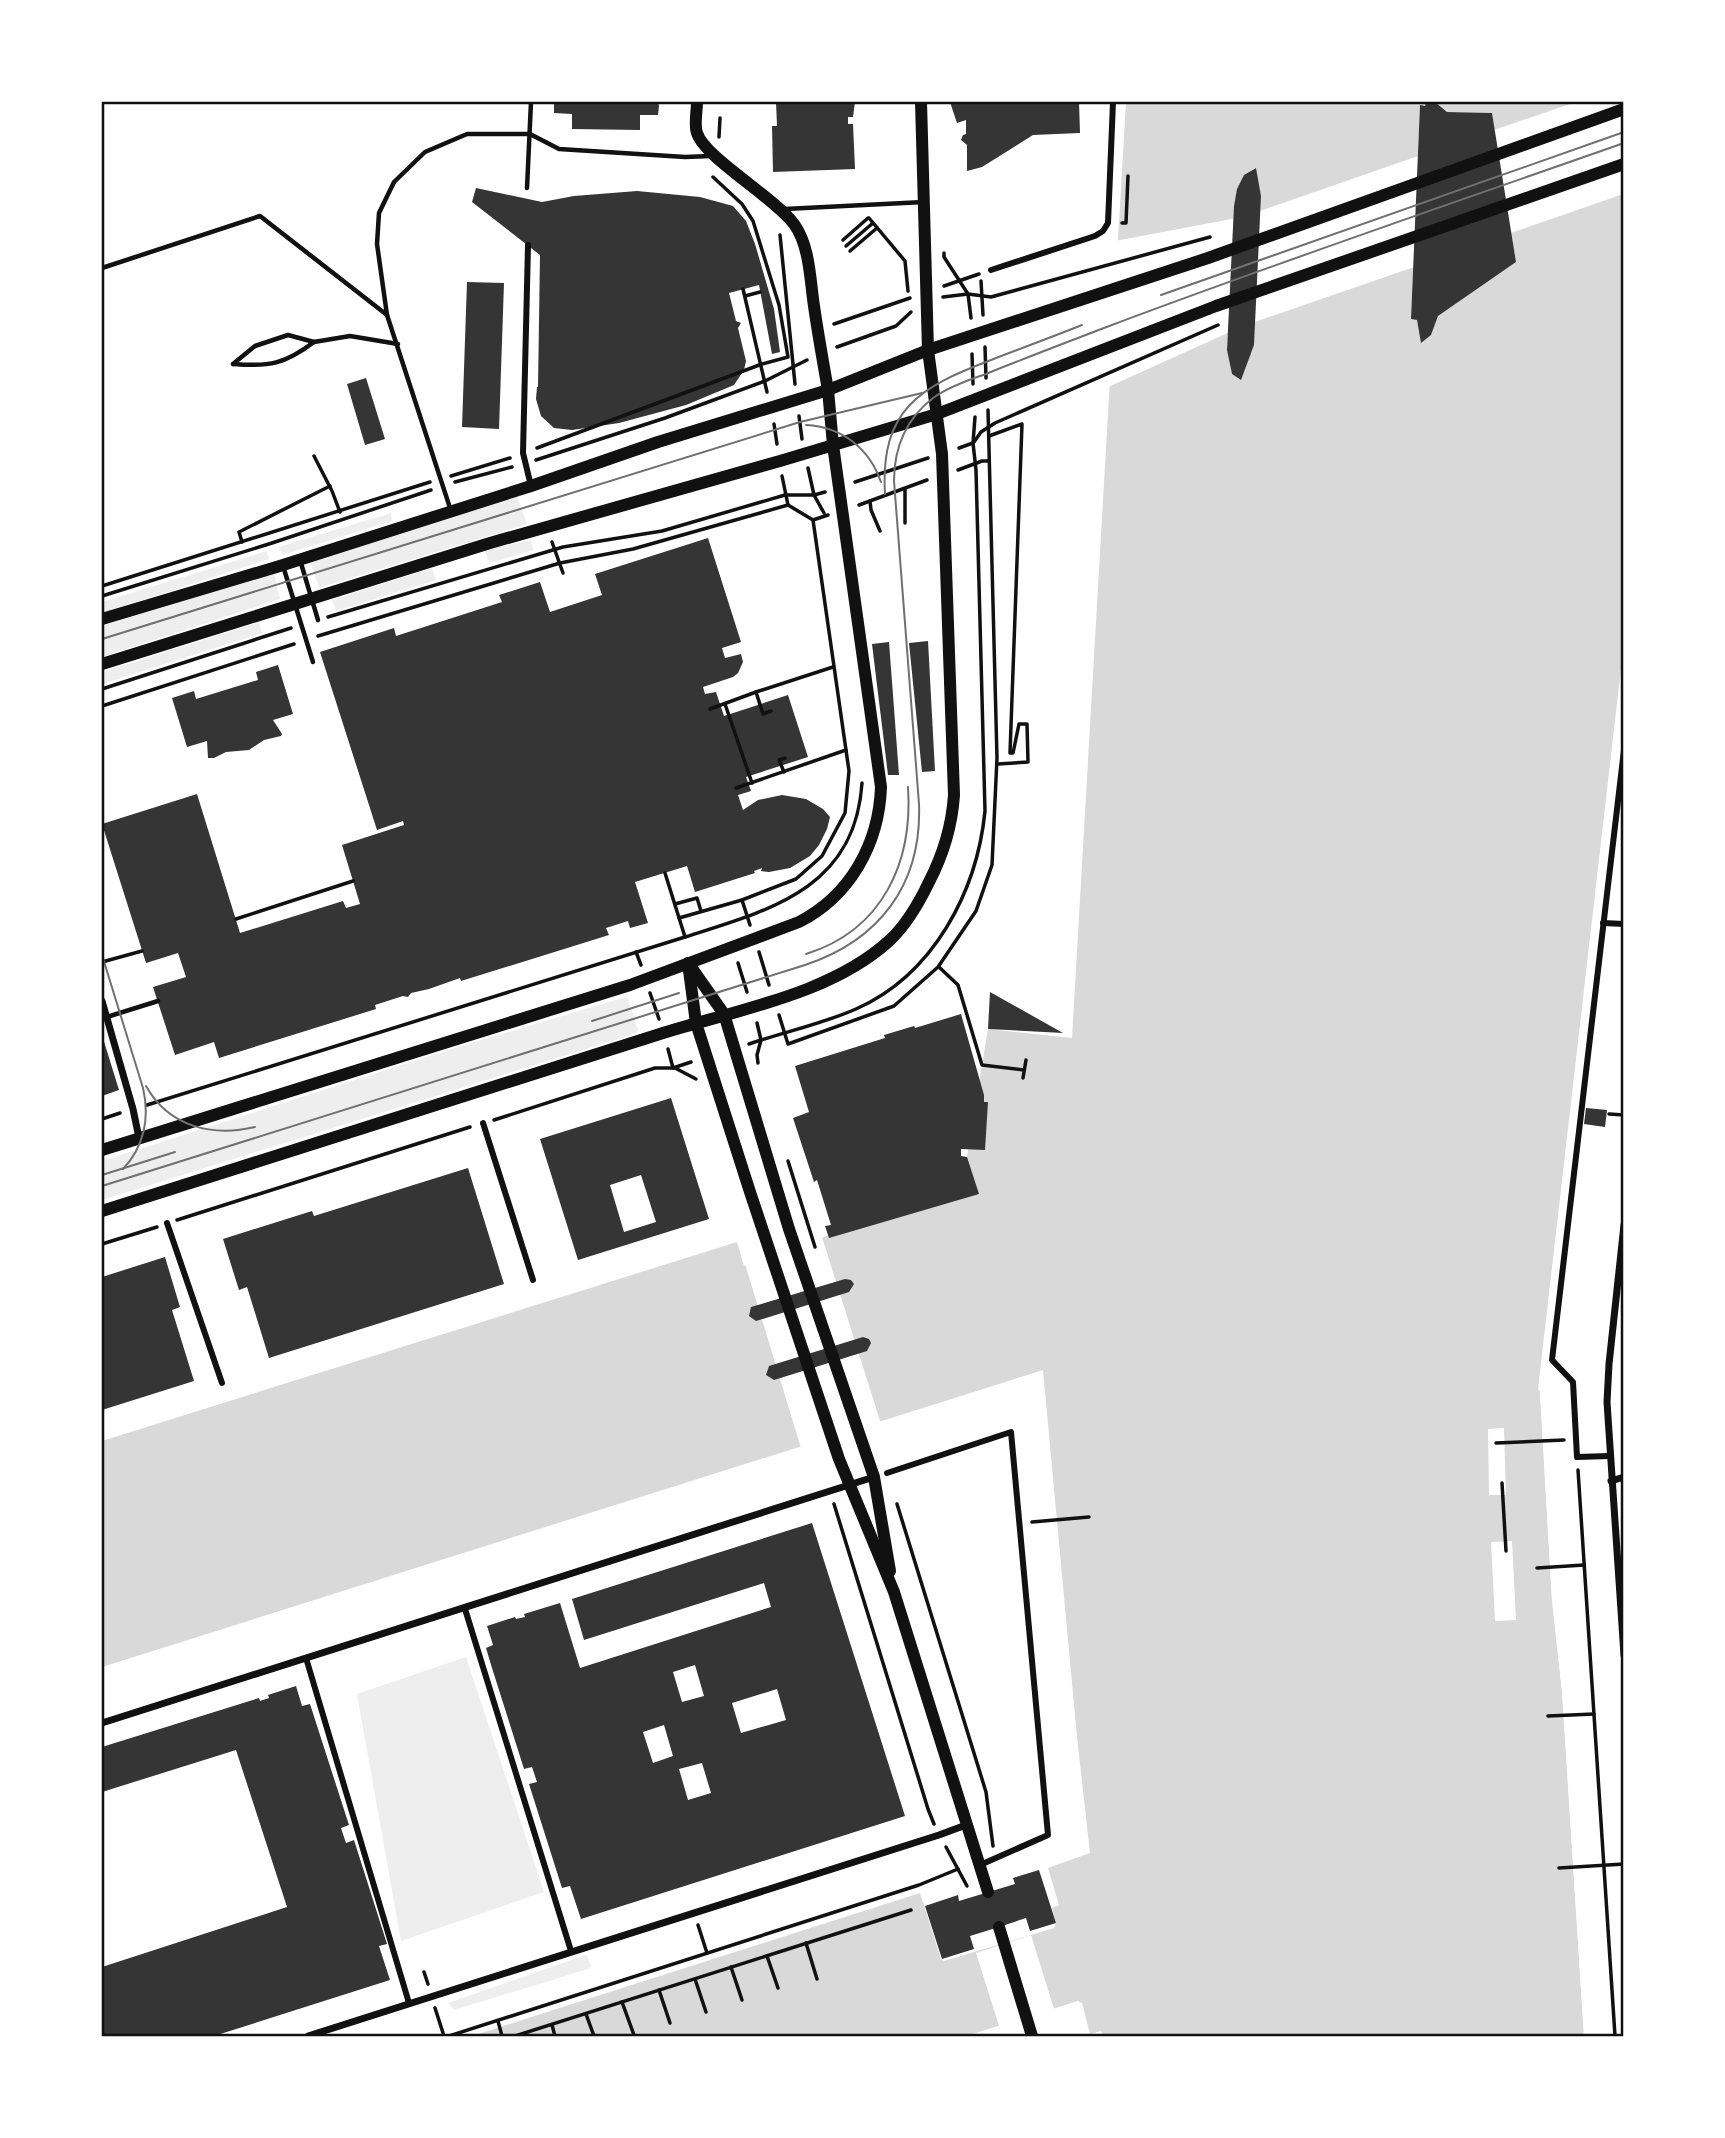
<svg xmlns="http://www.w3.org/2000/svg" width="1725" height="2138" font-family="Helvetica,sans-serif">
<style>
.green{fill:#eee}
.water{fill:#d9d9d9;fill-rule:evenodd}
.pier{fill:#fff}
.building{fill:#353535;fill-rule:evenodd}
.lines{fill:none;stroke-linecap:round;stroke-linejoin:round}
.path{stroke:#111;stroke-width:3.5}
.service{stroke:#111;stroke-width:4.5}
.pedestrian{stroke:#111;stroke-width:6}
.minor{stroke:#111;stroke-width:7}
.tertiary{stroke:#111;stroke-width:12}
.secondary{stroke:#111;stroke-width:12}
.tram{stroke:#707070;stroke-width:2}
.neatline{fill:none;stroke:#111;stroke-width:2.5}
</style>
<rect width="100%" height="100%" fill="#fff"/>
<g class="green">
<polygon points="517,496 527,524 319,588 310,561"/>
<polygon points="391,513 392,521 282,555 279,547"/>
<polygon points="531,540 533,550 490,563 484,550"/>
<polygon points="267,551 269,559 102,613 102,602"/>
<polygon points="432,568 436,580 336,611 332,600"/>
<polygon points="274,573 280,599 102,657 102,626"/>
<polygon points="259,622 262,633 102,684 102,672"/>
<polygon points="626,997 628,999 638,1030 634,1034 102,1200 102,1161 461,1046"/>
<polygon points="466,1657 544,1892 401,1941 357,1694"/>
<polygon points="586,1955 588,1957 591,1966 588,1969 454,2010 448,2003"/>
</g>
<path class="water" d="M1126,102h300l-1,4h-5l-9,213 6,1 5,22 9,-8 7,-18 78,-54 -24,-149 -45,-1 -12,-10h188v549l-85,738 2,2 12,209 10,91 22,345h-481l-2,-5 -11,3 -8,-31 -4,-2 -112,35h-494l448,-143 21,66 3,2 110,-33 2,-5 -4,-15 7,-3 -11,-37 42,-15 -13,-116 -34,-367 -941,297v-226l635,-199 7,24 218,-79 26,-158 84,9zM1255,168l6,28 -7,149 -14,34 -8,-5 -5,-24 7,-144c4,-19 5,-28 21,-38z"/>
<g class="pier">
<polygon points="1576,102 1623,102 1623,194 1508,234 1491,131"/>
<polygon points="1421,155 1417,266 1252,323 1257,212"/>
<polygon points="1237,218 1232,331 1106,388 1115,241"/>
<polygon points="821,1234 881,1424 801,1448 739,1244 741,1244 746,1261"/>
<polygon points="1540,1394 1543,1394 1556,1600 1566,1691 1588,2036 1584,2036 1562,1691 1552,1600"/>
<polygon points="1504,1428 1506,1495 1489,1495 1488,1429"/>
<polygon points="1512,1541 1516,1620 1495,1621 1491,1542"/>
<polygon points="1031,1935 1055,2012 1000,2029 976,1953"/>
</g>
<g class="building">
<polygon points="554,102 658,102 659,106 658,115 640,115 640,130 572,129 572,114 554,113"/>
<polygon points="776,102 855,102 853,117 848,117 848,124 853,124 855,169 773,172 772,126 777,126"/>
<polygon points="950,102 1079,102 1080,133 1033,135 982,167 967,171 967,145 961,140 963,135 966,134 966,120 957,123"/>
<polygon points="1426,102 1435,102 1447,112 1492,113 1516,262 1438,316 1431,335 1421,343 1417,320 1411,319 1420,105 1425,106"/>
<polygon points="1256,168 1261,196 1254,345 1241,380 1232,374 1227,350 1234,206 1237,189 1244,175"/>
<polygon points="476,188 542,202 574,196 637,191 700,197 733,206 746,221 755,244 774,309 780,352 772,354 759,285 729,293 736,321 741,323 738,328 746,361 744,370 734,385 686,405 619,423 572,430 554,428 541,416 536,399 537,387 538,387 540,255 472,202"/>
<polygon points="467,282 504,283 499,429 462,427"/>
<polygon points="366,378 385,439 365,445 347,384"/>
<polygon points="708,538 741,642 722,648 725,658 741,654 743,662 738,673 733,677 703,687 705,694 716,692 724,716 788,695 808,757 746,777 751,791 738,795 743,810 758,800 782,795 806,799 823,809 830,817 827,829 819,845 810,856 790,868 769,872 761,871 762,868 754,871 755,873 695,892 687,866 635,882 648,923 630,928 628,921 606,928 609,935 461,981 460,978 429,989 411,993 408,997 403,996 375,1005 376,1009 219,1058 214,1042 175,1055 153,987 186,977 178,953 146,963 102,824 197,794 240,933 343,901 346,908 360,904 342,845 404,825 403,821 377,830 320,652 394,628 396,636 502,602 499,595 540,582 550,612 602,595 595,574"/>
<polygon points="928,641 935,771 922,772 909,643"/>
<polygon points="889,642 899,775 888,775 872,644"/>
<polygon points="278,665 293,714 273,720 282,734 281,736 264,740 249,750 226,752 214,758 208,758 207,741 187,747 172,698 194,691 196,699 258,680 256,672"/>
<polygon points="990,992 1063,1033 988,1029"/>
<polygon points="961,1014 984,1095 984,1102 988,1102 985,1150 961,1149 961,1156 967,1157 979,1194 829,1238 825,1226 831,1225 817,1180 814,1182 793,1118 809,1112 795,1066 885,1038 884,1035 914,1026 915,1028"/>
<polygon points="102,1035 119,1090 102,1096"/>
<path d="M671,1098l38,121 -131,41 -38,-121zM641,1175l15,47 -32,10 -14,-47z"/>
<polygon points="1586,1108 1607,1110 1605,1127 1584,1124"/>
<polygon points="468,1168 504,1284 269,1358 247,1287 239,1290 223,1239 312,1211 314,1216"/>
<polygon points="165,1257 180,1307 172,1310 194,1381 102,1410 102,1277"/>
<polygon points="845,1279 851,1280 854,1284 849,1292 756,1321 749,1316 751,1307"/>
<polygon points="863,1337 869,1339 871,1343 867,1351 774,1380 766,1375 769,1366"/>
<path d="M812,1523l93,293 -324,103 -11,-33 -8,2 -33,-104 8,-2 -5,-15 -8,2 -32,-101 -6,-20 7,-3 -6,-19 28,-9 1,2 9,-2 -1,-3 36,-11 20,65 191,-61 -7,-24 -180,57 -12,-41zM695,1665l9,31 -22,6 -9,-30zM777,1689l9,31 -45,13 -9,-30zM664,1725l9,31 -20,7 -10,-31zM702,1763l9,30 -23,7 -9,-31z"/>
<polygon points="296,1686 302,1706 310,1704 349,1825 341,1828 346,1843 354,1840 387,1944 379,1946 390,1980 214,2036 102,2036 102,1967 287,1907 236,1750 102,1792 102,1747 259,1698 260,1701 269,1698 268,1695"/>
<polygon points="1039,1870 1056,1923 1030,1931 1026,1918 999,1927 970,1936 974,1949 942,1959 925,1906 958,1895 959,1901 1015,1884 1013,1878"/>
</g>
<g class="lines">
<g class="path">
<polyline points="719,137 720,118"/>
<polyline points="869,218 905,261 908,291"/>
<polyline points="1122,223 1126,223 1128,176"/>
<polyline points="780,235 795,384"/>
<polyline points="843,240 868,218"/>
<polyline points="846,246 873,223"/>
<polyline points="850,251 877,228"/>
<polyline points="944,253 944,257 968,294 971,318"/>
<polyline points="981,281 983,315"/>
<polyline points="944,286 979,274"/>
<polyline points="743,289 767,392"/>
<polyline points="745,296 760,292"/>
<polyline points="943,297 968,294 991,297 1210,237"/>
<polyline points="834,324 910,298"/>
<polyline points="837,347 896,326 911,312"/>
<polyline points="985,347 986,378"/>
<polyline points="972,354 973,384"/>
<polyline points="799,416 802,439"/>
<polyline points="774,424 777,444"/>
<polyline points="989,436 1022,424 1010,753 1013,753 1019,724 1027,724 1028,762 998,764"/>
<polyline points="974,442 981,432 995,423 1218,325"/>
<polyline points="537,448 762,364 788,357 779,305 753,221 742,204 713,177"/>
<polyline points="959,448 973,443"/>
<polyline points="314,456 332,491 340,512"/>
<polyline points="536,460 665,418 765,381 807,360"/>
<polyline points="808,468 814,495 824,513"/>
<polyline points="958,470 982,461 989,461"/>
<polyline points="451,476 510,458"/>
<polyline points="782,476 788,505"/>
<polyline points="455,482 512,467"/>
<polyline points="855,482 928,458"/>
<polyline points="870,501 871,510 880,531"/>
<polyline points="859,505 927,480"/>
<polyline points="813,520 828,515"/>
<polyline points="905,523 905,489"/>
<polyline points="242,542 239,532 330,486"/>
<polyline points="552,542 563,573"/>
<polyline points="102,586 430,482"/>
<polyline points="102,596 272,543 431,490"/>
<polyline points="328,617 563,547 662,531 785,495 814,495 825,492"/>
<polyline points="318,636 560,563 633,549 788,505 813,520 849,771 845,813 822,856 796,879 742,900 679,918"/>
<polyline points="102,689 291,628"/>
<polyline points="725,704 752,783"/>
<polyline points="102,706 294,644"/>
<polyline points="710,709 756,692"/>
<polyline points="771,711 763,714 756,692 833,667"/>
<polyline points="784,772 779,760 785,758"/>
<polyline points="736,788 846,750"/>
<polyline points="665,873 685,937"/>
<polyline points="742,900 750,925"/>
<polyline points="675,904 697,898 701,911"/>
<polyline points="236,919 353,881"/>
<polyline points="636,952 641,965"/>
<polyline points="759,952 769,985"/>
<polyline points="102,962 142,951"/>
<polyline points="738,963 747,992"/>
<polyline points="939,967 958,985 982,1065 1024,1070"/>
<polyline points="650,993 659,1019"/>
<polyline points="779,1015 788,1044 894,1006 938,967 976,911 992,865 997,758 988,410"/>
<polyline points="757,1023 761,1040 757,1055 758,1063"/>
<path d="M749,1044c35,-12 73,-20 107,-35 77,-34 121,-117 129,-198l-9,-341 -3,-27 2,-26"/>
<polyline points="668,1049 673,1068"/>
<polyline points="675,1068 696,1079"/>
<polyline points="1023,1078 1026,1060"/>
<path d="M147,1105l538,-168c85,-27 170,-48 177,-154"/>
<polyline points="1609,1114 1624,1115"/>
<polyline points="102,1119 120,1113"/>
<polyline points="494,1120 655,1068 673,1068 691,1062"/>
<polyline points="788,1161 815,1247"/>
<polyline points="177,1220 470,1127"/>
<polyline points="102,1244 157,1227"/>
<polyline points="1496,1443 1564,1440"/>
<polyline points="1578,1470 1615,2036"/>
<polyline points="1502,1483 1506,1551"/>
<polyline points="834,1504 928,1809 934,1824"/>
<polyline points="897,1504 986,1792 993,1846"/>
<polyline points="1032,1522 1089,1517"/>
<polyline points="1537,1568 1584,1565"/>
<polyline points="1548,1716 1594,1714"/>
<polyline points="946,1847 967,1886"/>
<polyline points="1559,1868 1624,1864"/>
<polyline points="698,1925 707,1953"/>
<polyline points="806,1943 817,1979"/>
<polyline points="767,1956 778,1988"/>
<polyline points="731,1967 742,2000"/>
<polyline points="424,1972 428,1984"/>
<polyline points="695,1979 706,2012"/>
<polyline points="659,1990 670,2023"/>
<polyline points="622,2002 634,2035"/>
<polyline points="435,2008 444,2036"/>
<polyline points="586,2014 594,2036"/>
<polyline points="498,2021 502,2036"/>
<polyline points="552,2025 555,2036"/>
<polyline points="449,2036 919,1885 958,1869"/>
<polyline points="515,2036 911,1910"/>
</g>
<g class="service">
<polyline points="527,188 531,102"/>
<polyline points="785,209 924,202"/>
<polyline points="102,268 260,216 387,315 451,511"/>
<polyline points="387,315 377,244 379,213 394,182 425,152 467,134 530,134 559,149 685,157 711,156"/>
<polyline points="233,364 255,346 288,335 314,342 350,336 398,344"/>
<path d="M234,364c35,3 51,0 80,-22"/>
<polyline points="300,560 318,620"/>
<polyline points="283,566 313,662"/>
<polyline points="107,1017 158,1001"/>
</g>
<g class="pedestrian">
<polyline points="528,245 523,453 531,486"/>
<polyline points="991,270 1095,236 1103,231 1108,223 1113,102"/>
<polyline points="1603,923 1624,924"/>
<polyline points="483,1123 533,1280"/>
<polyline points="167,1223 222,1383"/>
<polyline points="1610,1456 1577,1457 1573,1382 1552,1360 1624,750"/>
<polyline points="887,1473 1011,1432 1048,1835 980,1865"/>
<polyline points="465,1609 571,1951"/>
<polyline points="306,1658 409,2003"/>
</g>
<g class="minor">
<polyline points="102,1001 133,1109 139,1138"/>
<polyline points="1624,1225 1609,1364 1607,1402 1624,1655"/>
<polyline points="1611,1481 1624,1477"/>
<polyline points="102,1723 874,1477"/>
<polyline points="308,2036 939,1835 966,1825"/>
</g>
<g class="tertiary">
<path d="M697,102c0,9 -3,23 0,31 8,25 77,64 97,91 16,22 16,56 20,82 4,28 9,56 14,84"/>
<polyline points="921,102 928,350"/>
<polyline points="688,963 696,1023 750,1192 839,1459 894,1592 988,1892"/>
<polyline points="691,967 724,1014 789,1229 874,1477 890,1571"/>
<polyline points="999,1927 1032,2036"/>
</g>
<g class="secondary">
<polyline points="102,619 283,565 531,486 658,442 828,390 928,350 1208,258 1624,109"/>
<polyline points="102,664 490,543 780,461 937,414 1216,306 1624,164"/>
<path d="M102,1150l528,-165 169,-63c51,-26 80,-78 82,-135l-48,-342 -5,-55"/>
<path d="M102,1211l561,-178c73,-23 169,-39 227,-93 17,-16 29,-37 39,-58 14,-27 23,-57 25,-87l-12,-341 -14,-104"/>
</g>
<g class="tram">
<polyline points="1161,295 1624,132"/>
<path d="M806,425c36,2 63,23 75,57"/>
<path d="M885,494c-5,-85 35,-107 106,-134 31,-12 61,-23 91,-35"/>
<polyline points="102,639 800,422 922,393"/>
<path d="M806,954c77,-24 107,-92 102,-167"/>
<path d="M102,955l41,133c7,30 1,59 -20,81"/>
<polyline points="592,1021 679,993"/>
<path d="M146,1086c23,41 66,51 109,41"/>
<polyline points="102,1175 175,1152"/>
<path d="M102,1186l703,-221c75,-25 117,-81 114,-161l-25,-323c0,-34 12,-62 39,-83 15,-11 35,-18 53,-24 39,-16 79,-31 118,-46 172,-65 346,-124 520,-185"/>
</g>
</g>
<rect width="1725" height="2138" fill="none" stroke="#ffffff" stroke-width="206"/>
<rect x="103" y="103" width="1519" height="1932" class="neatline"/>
</svg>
